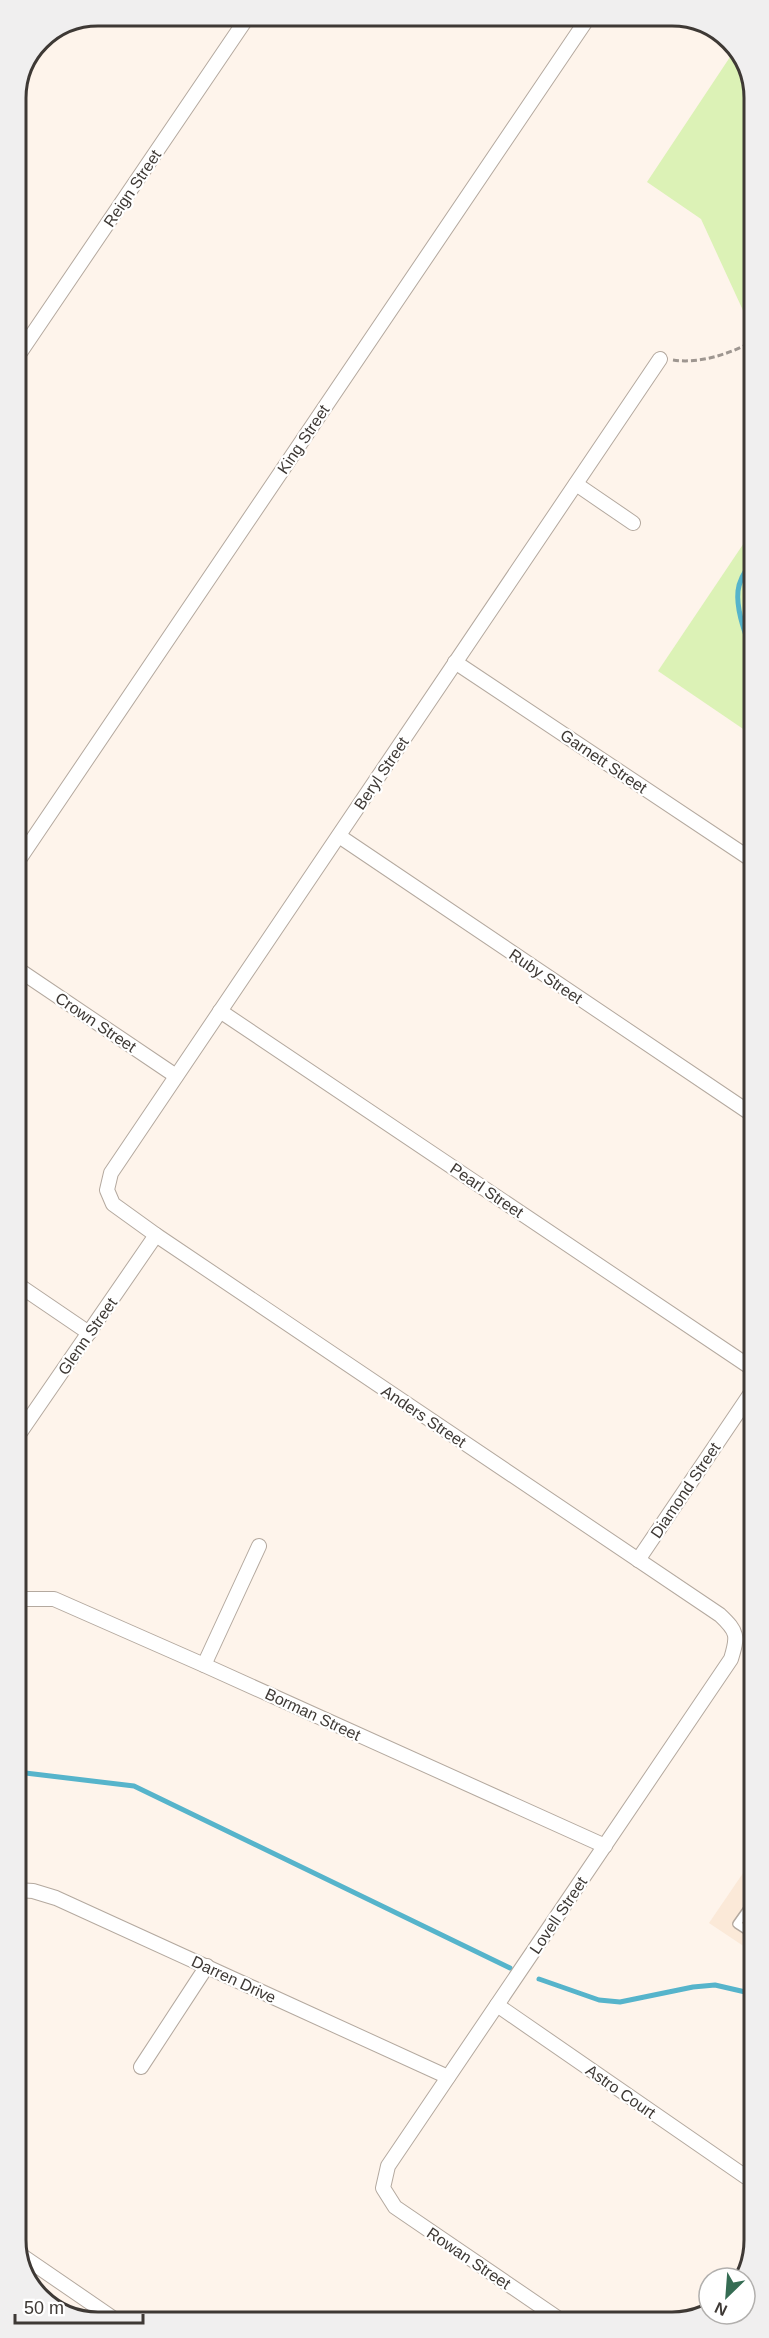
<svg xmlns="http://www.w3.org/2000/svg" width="769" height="2338" font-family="Helvetica,sans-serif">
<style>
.built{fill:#fbe9d8}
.park{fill:#dcf2b6}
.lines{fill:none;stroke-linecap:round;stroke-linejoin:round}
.stream{stroke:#56b4cb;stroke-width:5}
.service-casing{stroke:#b4a99f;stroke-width:10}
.minor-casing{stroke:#b4a99f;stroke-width:16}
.path{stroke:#9e9690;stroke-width:3;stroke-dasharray:6 3;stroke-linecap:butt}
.service{stroke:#fff;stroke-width:7}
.minor{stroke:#fff;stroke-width:14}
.labels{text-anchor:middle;stroke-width:4.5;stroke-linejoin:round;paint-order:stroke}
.street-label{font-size:16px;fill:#3e3935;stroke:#fff}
.rim{fill:none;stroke:#3e3935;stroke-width:3}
</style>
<rect width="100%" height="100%" fill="#fef4eb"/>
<polygon class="built" points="754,1857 754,1953 709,1923"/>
<g class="park">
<polygon points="730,57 742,61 751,76 752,330 701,219 647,182"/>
<polygon points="752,531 752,735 658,671"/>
</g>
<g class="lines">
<g class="stream">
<polyline points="746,68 750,121 747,158 751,168"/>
<path d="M752,560c-6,10 -13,20 -14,31 -2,20 8,44 14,62"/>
<polyline points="17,1772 134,1786 510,1968"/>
<polyline points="539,1979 599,2000 620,2002 693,1987 715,1985 754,1994"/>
</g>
<defs>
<polyline id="service" points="754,1900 737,1924 754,1935"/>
<g id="minor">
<polyline points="15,360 249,15"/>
<polyline points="576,484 633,523"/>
<polyline points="455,662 752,860"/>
<polyline points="339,836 753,1115"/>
<polyline points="16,864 590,15"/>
<polyline points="16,968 176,1076"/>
<polyline points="220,1011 753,1369"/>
<polyline points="17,1284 89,1333"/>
<polyline points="17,1437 156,1235"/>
<polyline points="638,1560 753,1390"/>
<polyline points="17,1599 54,1599 204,1665 605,1846"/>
<polyline points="204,1665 259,1546"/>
<polyline points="17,1890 33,1891 56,1898 448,2077"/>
<polyline points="497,2005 746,2177"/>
<polyline points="141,2067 207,1966"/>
<polyline points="18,2253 120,2323"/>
<path d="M562,2321l-167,-114 -12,-19 5,-22 343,-507c7,-23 7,-27 -11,-44l-564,-380 -43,-31 -6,-14 4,-17 549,-814"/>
</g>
</defs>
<use href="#service" class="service-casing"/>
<use href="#minor" class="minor-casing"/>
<path class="path" d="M673,360c26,4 56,-6 79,-18"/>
<use href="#service" class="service"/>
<use href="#minor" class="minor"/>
</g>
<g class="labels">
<g class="street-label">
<text transform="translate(132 188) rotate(-56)" y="6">Reign Street</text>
<text transform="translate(303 439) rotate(-56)" y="6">King Street</text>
<text transform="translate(604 761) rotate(34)" y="6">Garnett Street</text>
<text transform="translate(381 773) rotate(-56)" y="6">Beryl Street</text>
<text transform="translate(546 976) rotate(34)" y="6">Ruby Street</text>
<text transform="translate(96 1022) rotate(34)" y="6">Crown Street</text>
<text transform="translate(487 1190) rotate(34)" y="6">Pearl Street</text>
<text transform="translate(87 1336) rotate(-55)" y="6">Glenn Street</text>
<text transform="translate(424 1416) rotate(34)" y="6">Anders Street</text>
<text transform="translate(685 1490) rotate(-56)" y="6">Diamond Street</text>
<text transform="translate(313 1714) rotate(25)" y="6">Borman Street</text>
<text transform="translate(558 1915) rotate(-56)" y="6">Lovell Street</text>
<text transform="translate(234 1979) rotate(25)" y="6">Darren Drive</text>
<text transform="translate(621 2091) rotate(35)" y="6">Astro Court</text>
<text transform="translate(469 2258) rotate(34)" y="6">Rowan Street</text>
</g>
</g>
<path d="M0 0H769V2338H0ZM98 26H672A72 72 0 0 1 744 98V2240A72 72 0 0 1 672 2312H98A72 72 0 0 1 26 2240V98A72 72 0 0 1 98 26Z" fill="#f0efef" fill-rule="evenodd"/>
<path class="rim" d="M98 26H672A72 72 0 0 1 744 98V2240A72 72 0 0 1 672 2312H98A72 72 0 0 1 26 2240V98A72 72 0 0 1 98 26Z"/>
<g transform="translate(727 2296) rotate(205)"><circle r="28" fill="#ffffff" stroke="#b2b0ae" stroke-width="1.5"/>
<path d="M0-4.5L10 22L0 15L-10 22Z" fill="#356c53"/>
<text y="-9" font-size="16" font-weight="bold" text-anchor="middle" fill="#3e3935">N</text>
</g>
<path d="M15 2314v9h128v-9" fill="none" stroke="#3e3935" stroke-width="3"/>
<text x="24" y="2314" font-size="18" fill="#3e3935" stroke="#ffffff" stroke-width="4.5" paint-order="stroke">50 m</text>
</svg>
